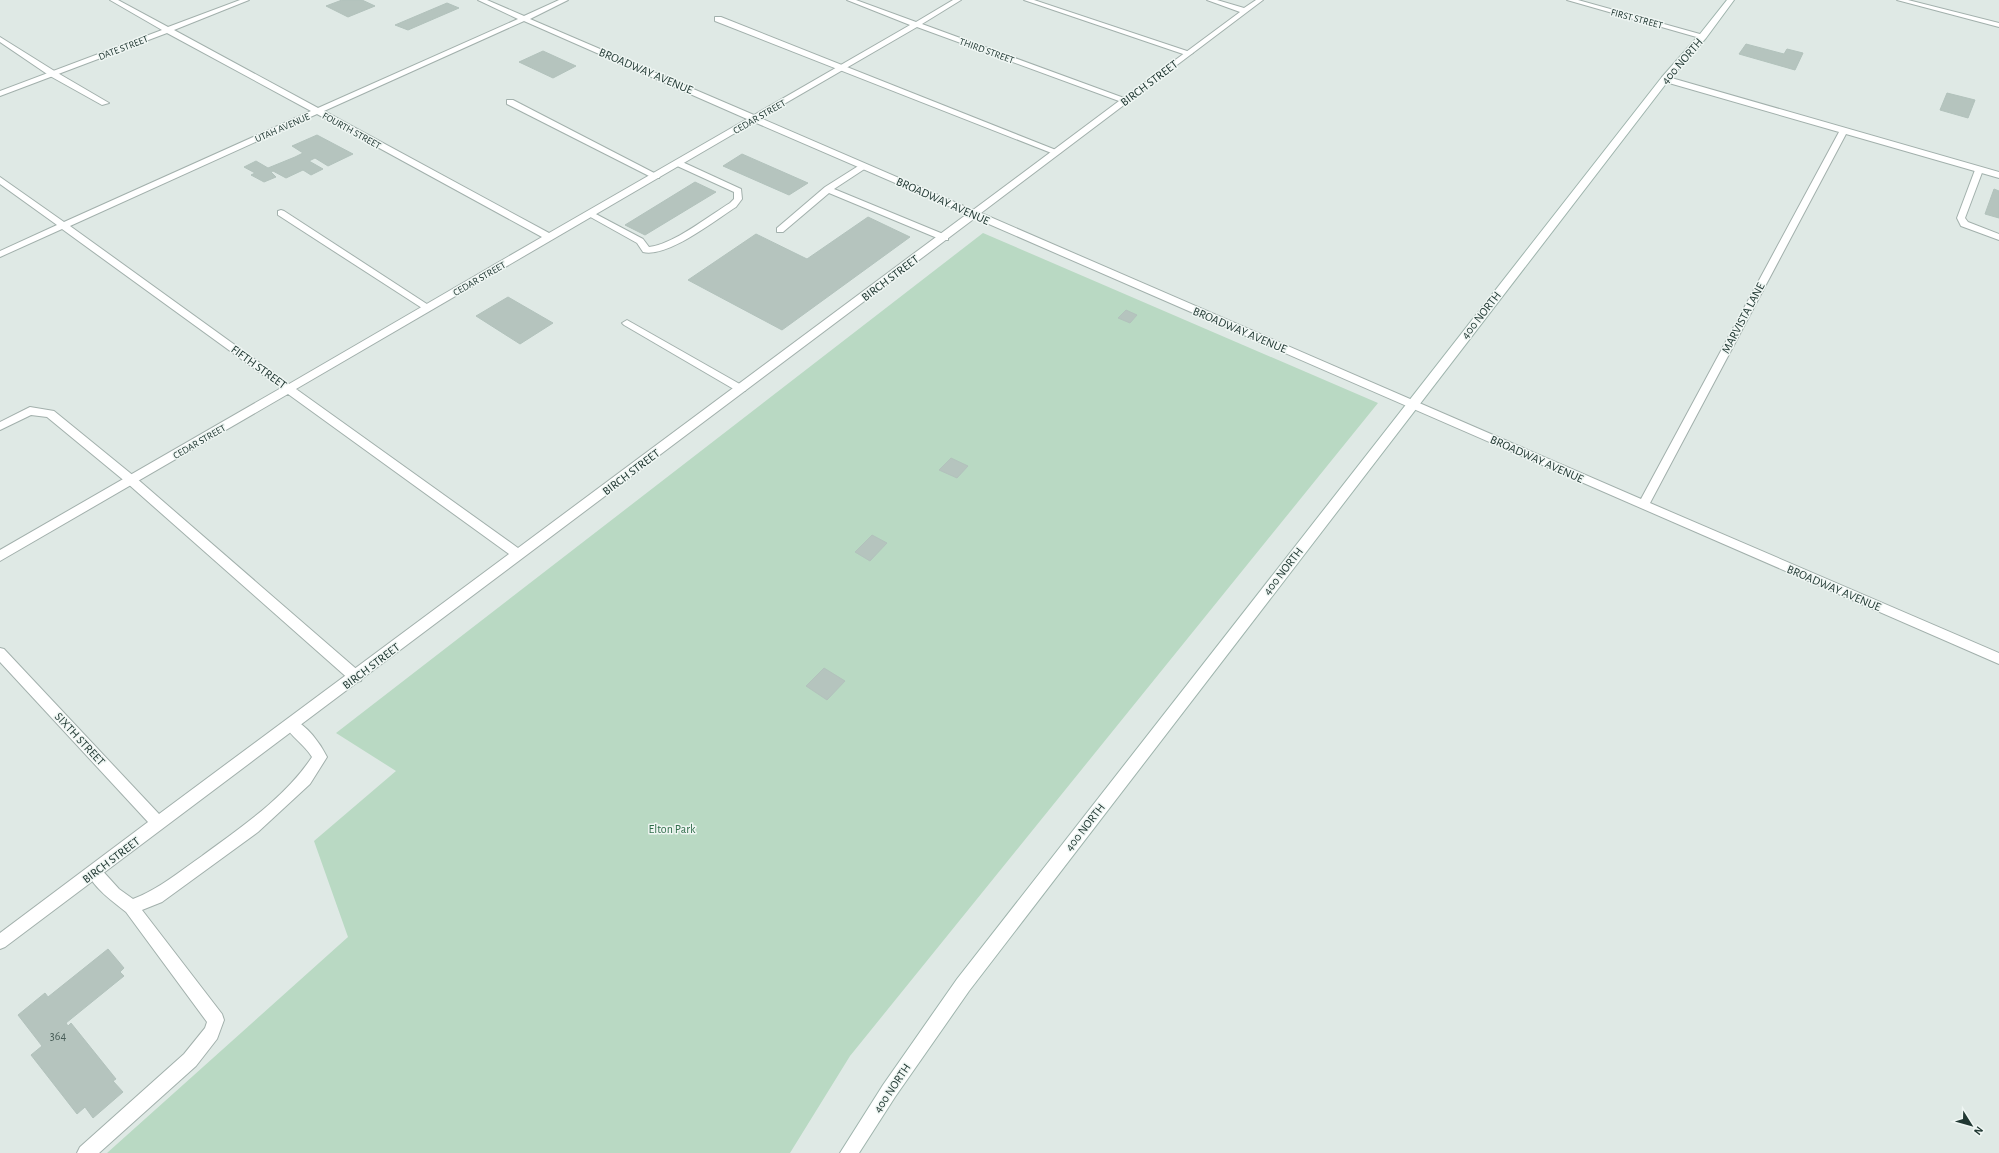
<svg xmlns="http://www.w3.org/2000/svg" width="1999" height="1153" font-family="'Alegreya Sans',sans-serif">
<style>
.green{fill:#b9d9c3}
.building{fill:#b5c4be;stroke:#b2c2bc}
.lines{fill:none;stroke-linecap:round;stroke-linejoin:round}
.lane-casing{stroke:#a2b0ac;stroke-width:2}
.street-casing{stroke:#a2b0ac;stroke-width:2}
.secondary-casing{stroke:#9fb4ad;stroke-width:2}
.lane{fill:#fff;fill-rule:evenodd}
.street{fill:#fff;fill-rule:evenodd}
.secondary{fill:#fff;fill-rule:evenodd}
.labels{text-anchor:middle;stroke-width:3;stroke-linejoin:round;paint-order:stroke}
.far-street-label{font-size:10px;fill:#213833;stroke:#eff6f3}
.street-label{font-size:12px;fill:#213833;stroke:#eff6f3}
.park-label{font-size:12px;fill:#2f6c49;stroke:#eff6f3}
.near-number-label{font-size:12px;fill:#465b56}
</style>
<rect width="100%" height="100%" fill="#dfe9e5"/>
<polygon class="green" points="983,233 1378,403 850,1056 790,1153 107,1153 348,937 314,841 396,771 336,733"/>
<g class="building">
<polygon points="342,0 362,0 375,6 348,17 326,6"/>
<polygon points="447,3 459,8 408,30 395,25"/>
<polygon points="1746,44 1784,54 1787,49 1803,53 1795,70 1739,54"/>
<polygon points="543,51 576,66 553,78 519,62"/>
<polygon points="1947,93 1975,100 1968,118 1940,110"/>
<polygon points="317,135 353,154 328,166 315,158 309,161 323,169 311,175 303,170 286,178 273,171 271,172 276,177 264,182 251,175 255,173 244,167 256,161 268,168 295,157 303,153 292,146"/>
<polygon points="742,154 808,183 789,195 723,166"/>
<polygon points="695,182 716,192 645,235 625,225"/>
<polygon points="1994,189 1999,191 1999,218 1985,214"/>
<polygon points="868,217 910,237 782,330 688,280 756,234 807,259"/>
<polygon points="508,297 553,323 520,344 476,316"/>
<polygon points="1126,310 1137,315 1130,323 1118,318"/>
<polygon points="951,458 968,466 957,478 939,470"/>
<polygon points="872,535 887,543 870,561 855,552"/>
<polygon points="824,668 845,681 827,700 806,686"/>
<polygon points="108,949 124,968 120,972 124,976 66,1023 68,1026 71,1023 116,1079 113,1081 123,1092 93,1118 85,1107 77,1114 31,1055 42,1046 18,1015 45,993 48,997"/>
</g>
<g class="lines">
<defs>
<g id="lane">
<polygon points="1024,0 1034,0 1193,53 1186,55"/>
<polygon points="715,17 721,17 1061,152 1057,154 1054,154 715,21"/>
<polygon points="0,37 56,72 109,103 102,105 50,76 0,42"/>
<polygon points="507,100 513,100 660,176 659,178 653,178 507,104"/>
<path d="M678,160l63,29 1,10 -6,8c-21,13 -68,51 -93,45l-6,-9 -52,-29 4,-3 3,1 51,27 6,8c23,-2 60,-31 81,-44l4,-4v-7l-59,-27 -1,-2z"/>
<polygon points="863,163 867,166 866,168 834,189 948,236 948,240 942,240 829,193 783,232 777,232 777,228 825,187"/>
<polygon points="1979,167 1983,170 1965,218 1968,222 1999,234 1999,240 1961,226 1957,218 1975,170"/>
<polygon points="281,210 284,211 433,308 428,311 425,310 278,215 278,211"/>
<polygon points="627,320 745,387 746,389 745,391 737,391 624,325 622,323"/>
<polygon points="30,407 54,411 135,477 361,673 362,677 361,681 356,682 351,681 127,483 47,417 31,415 0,430 0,422"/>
<path d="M292,719c15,6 28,24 35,38l-17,27 -52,48 -96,70 -20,8 80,104 2,6 -7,19 -21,27 -97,87h-22l3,-6 104,-93 21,-26 2,-6 -81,-110c-14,-11 -32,-24 -39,-40l2,-5 5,-2 5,2 20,22 14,10c26,-10 46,-27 69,-43 39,-29 83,-58 110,-99 -7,-12 -21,-20 -27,-32l2,-4z"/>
</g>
<g id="street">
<path d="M110,0h8l50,27 72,-27h9l-75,30 144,78 200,-89 -40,-19h9l37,16 35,-16h9l-38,19 224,96 156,-90 -63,-25h9l60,22 37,-22h8l-39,24 202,74 116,-86 -33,-12h10l27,8 12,-8h7l-282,213 660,286 198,-367 -177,-51v-4h6l331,95v6l-153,-44 -196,369 349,150v11l-1024,-446 -970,729 -5,2v-16l148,-111 -148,-160v-14l4,1 155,165 350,-260 -221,-160 -288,167v-11l281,-162 -219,-159 -62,28v-6l57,-26 -57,-41v-7l64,45 247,-111 -144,-78 -167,63v-5l162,-61zM524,21l223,98 -198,114 -225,-122zM917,27l202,74 -146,109 -213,-92zM317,114l225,123 -253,147 -219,-158zM754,122l213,92 -449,334 -222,-159z"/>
<polygon points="1567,0 1578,0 1707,36 1700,38"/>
<polygon points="1897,0 1908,0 1999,23 1999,27"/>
</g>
<polygon id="secondary" points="1727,0 1734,0 1706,38 1668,81 969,991 895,1097 859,1153 840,1153 883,1085 957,979 1662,77 1700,34"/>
</defs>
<use href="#lane" class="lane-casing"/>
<use href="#street" class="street-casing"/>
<use href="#secondary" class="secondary-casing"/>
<use href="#lane" class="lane"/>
<use href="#street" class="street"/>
<use href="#secondary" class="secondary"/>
</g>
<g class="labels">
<g class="far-street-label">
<text transform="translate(1637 18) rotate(15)" y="4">FIRST STREET</text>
<text transform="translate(123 47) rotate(-21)" y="4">DATE STREET</text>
<text transform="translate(987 50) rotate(20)" y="4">THIRD STREET</text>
<text transform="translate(759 116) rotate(-30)" y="4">CEDAR STREET</text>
<text transform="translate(282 127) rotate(-24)" y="4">UTAH AVENUE</text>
<text transform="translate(352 130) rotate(29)" y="4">FOURTH STREET</text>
<text transform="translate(479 278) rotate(-30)" y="4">CEDAR STREET</text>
<text transform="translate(199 441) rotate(-30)" y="4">CEDAR STREET</text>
</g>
<g class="street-label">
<text transform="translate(1682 61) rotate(-49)" y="4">400 NORTH</text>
<text transform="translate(646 71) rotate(23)" y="4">BROADWAY AVENUE</text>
<text transform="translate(1149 83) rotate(-37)" y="4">BIRCH STREET</text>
<text transform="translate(943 201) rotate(24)" y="4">BROADWAY AVENUE</text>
<text transform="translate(890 278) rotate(-37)" y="4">BIRCH STREET</text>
<text transform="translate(1481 315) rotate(-52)" y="4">400 NORTH</text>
<text transform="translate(1743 318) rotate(-62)" y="4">MARVISTA LANE</text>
<text transform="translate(1240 330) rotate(23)" y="4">BROADWAY AVENUE</text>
<text transform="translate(259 367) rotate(36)" y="4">FIFTH STREET</text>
<text transform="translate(1537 459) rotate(24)" y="4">BROADWAY AVENUE</text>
<text transform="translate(631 472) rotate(-37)" y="4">BIRCH STREET</text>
<text transform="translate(1283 571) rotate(-52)" y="4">400 NORTH</text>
<text transform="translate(1834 588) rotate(23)" y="4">BROADWAY AVENUE</text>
<text transform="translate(371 666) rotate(-37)" y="4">BIRCH STREET</text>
<text transform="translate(80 739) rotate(47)" y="4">SIXTH STREET</text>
<text transform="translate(1085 827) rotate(-52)" y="4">400 NORTH</text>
<text transform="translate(111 860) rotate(-37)" y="4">BIRCH STREET</text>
<text transform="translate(892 1088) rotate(-56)" y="4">400 NORTH</text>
</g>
<g class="park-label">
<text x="672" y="833">Elton Park</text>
</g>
<g class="near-number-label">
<text x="58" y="1040">364</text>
</g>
</g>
<g transform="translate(1971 1125) rotate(127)" stroke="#eff6f3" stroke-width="3" paint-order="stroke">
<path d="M0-3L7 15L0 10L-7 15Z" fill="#213833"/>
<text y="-6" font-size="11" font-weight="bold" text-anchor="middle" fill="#213833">N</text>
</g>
</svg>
